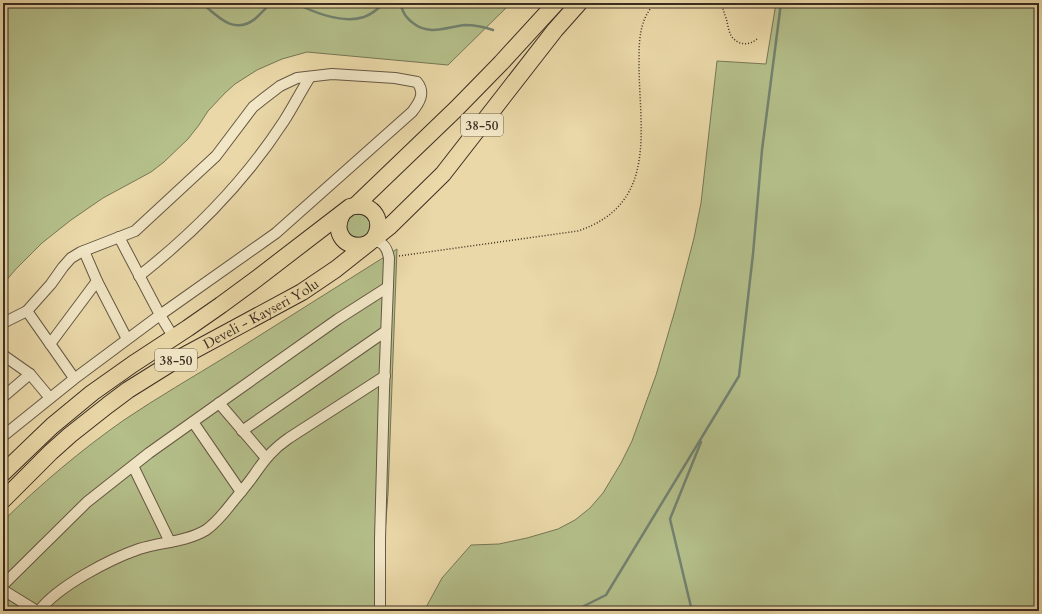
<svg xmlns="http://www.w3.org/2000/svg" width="1042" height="614" font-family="Cardo,serif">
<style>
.green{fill:#b4bf8a;stroke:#777656}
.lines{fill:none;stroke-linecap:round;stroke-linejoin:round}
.stream{stroke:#728271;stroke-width:2.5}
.minor-casing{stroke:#665843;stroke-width:12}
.trunk-casing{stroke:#3a2d21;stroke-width:18}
.path{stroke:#3a2d21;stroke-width:1.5;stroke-dasharray:1 2;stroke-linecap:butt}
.minor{stroke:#f1e6c6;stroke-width:10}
.trunk{stroke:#ead8a8;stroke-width:16}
.labels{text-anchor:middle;stroke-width:3;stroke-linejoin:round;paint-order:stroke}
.shield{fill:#f1e6c6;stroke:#716452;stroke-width:1}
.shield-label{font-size:13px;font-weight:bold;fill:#3a2d21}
.street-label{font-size:14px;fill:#3a2d21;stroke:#f1e6c6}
</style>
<rect width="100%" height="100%" fill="#ead8a8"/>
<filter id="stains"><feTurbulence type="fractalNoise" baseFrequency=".005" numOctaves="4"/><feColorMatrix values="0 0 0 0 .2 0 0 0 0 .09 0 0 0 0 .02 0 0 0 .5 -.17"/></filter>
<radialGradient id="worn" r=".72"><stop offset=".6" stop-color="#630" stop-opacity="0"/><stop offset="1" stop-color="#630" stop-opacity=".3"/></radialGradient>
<g class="green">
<polygon points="3,3 511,3 448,65 307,52 282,59 257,70 235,84 225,93 208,111 199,125 188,139 164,162 151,172 103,198 71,220 42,243 16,269 4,283 3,284"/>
<polygon points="776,3 1039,3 1039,611 424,611 442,578 471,545 499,544 527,538 558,529 575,520 590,508 603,493 621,463 632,441 656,375 676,307 694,238 701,203 717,61 766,64"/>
<path d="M353,213l13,1 6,13 -7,12 -14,-2c-7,-13 -9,-12 2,-24z"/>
<path d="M397,249l-9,245 -9,117h-376v-90c38,-37 78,-71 121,-101 34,-23 69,-43 103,-64 57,-36 113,-71 170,-107z"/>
</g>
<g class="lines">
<g class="stream">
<path d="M202,3c16,14 33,33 54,15 6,-5 10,-11 16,-15"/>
<path d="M295,3c18,9 48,21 69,14 8,-3 14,-8 20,-14"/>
<path d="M399,3c2,3 3,5 4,8 2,5 6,9 10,12 16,13 34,4 52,2 10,0 19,2 28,5"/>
<polyline points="574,611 606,595 739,376 753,254 762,150 781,3"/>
<polyline points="692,611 670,519 701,442"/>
</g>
<defs>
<g id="minor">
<polyline points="119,237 160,315 174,338"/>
<path d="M372,241c11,0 15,6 17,17l-5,131 -4,150v72"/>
<polyline points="84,251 97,281 127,339"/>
<path d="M139,276c56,-44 106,-95 145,-155 9,-14 17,-30 26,-44"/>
<polyline points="27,311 74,378"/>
<path d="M3,323l24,-12 24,-27 12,-17 8,-9 10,-6 54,-21 81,-75 37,-49 10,-8 17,-13 17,-8 35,-4 63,4 22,4c9,11 2,21 -5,30l-136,121 -116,82 -86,64 -71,57"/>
<polyline points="50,344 97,281"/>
<polyline points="3,355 30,374 50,398"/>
<polyline points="3,397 30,374"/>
<polyline points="219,403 266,458"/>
<polyline points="193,422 241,492"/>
<polyline points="242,431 386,331"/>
<polyline points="133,466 170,542"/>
<polyline points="3,585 87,502 149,453 225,399 338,319 388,287"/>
<polyline points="3,590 37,611"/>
<path d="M39,611c19,-25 71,-52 100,-62 22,-7 47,-7 67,-19 10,-7 18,-17 25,-26 8,-10 16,-19 23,-29 11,-16 19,-26 35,-37l96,-62"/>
</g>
<g id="trunk">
<polyline points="355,206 456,109 501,63 556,3"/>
<path d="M342,214c-10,19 4,37 25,30"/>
<path d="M3,473l49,-47 40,-33 41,-29 55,-36 33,-23 34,-25 95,-73c20,-6 35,11 25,30"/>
<path id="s1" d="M3,500l48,-48 19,-17 38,-30 20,-15 48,-30 126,-68 34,-23 53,-42 54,-53 112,-144 24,-27"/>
</g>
</defs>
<use href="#minor" class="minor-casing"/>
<use href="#trunk" class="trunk-casing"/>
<g class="path">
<path d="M721,3c2,5 3,10 5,15 2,6 2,13 6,19 6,8 17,9 25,2"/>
<path d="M399,256l179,-25c81,-27 61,-102 61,-168 0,-22 0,-43 16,-60"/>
</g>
<use href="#minor" class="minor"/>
<use href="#trunk" class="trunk"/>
</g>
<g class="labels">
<g class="shield">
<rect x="461" y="114" width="42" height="22" rx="3"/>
<rect x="155" y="349" width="42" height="22" rx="3"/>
</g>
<g class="shield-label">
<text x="482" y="130">38-50</text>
<text x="176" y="365">38-50</text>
</g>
<g class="street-label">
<text dy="5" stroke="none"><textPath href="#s1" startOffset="320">Develi - Kayseri Yolu</textPath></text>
</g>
</g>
<rect width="1042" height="614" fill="none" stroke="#ead8a8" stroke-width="16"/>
<rect x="4" y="4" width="1034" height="606" fill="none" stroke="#3a2d21" stroke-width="2"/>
<rect x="8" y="8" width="1026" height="598" fill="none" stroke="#3a2d21"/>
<rect width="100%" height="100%" filter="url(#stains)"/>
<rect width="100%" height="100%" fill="url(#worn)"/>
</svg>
